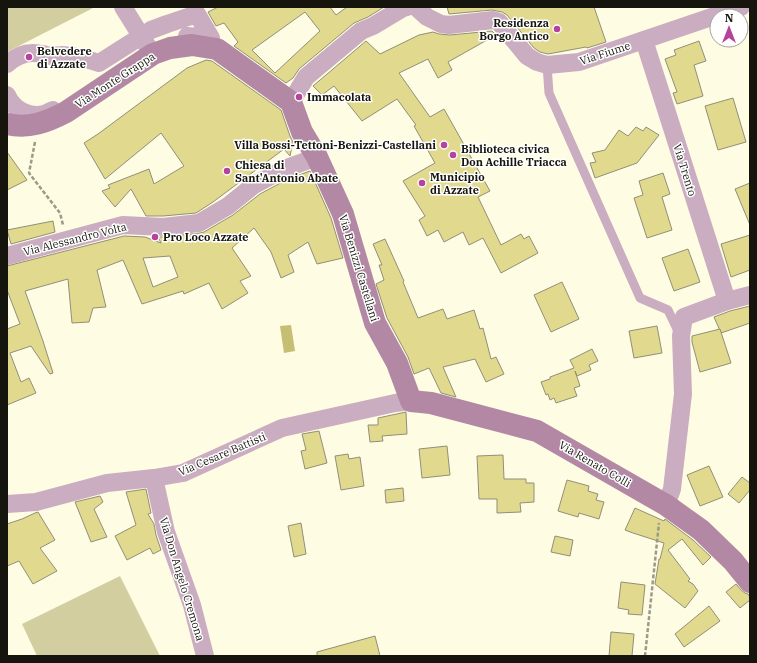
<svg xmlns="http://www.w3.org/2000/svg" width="757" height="663" font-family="'IBM Plex Serif',serif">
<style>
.green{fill:#d3ce9f}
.water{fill:#c6be73}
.building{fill:#e1d98d;stroke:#918f79;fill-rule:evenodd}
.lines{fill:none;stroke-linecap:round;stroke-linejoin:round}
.path{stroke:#9c9a88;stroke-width:2.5;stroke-dasharray:4 2;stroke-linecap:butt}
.lane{stroke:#cbadc1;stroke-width:9}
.street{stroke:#cbadc1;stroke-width:18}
.secondary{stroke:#b388a5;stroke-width:22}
.poi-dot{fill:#b6429b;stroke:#fff;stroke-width:1.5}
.labels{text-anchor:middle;stroke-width:3;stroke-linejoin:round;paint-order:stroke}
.poi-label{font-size:11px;font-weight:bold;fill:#16150d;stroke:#fff;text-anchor:start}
.street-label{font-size:11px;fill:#16150d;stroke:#fff}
</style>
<rect width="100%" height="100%" fill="#fefce3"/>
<g class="green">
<polygon points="7,7 95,7 7,52"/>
<polygon points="120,576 160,656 37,656 22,624"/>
</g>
<polygon class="water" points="291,325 295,351 284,353 280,326"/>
<g class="building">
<path d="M218,7h112l6,8 11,-8h37l-16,10 -14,6 -55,46 -6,9 -7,5 -52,-37 4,-4 -14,-19 -8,3 -8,-14zM305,12l15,19 -45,42 -23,-23z"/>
<polygon points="447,7 594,7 606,42 587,48 586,47 548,54 540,52 534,48 507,15 502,12 492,10 449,14"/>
<polygon points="492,31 496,35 448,62 452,70 438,78 428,59 399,73 430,117 444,109 490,191 478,197 501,245 521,234 524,239 529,236 538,253 501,273 483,238 469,245 463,232 444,242 438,230 427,236 419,220 425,216 403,181 435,163 414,126 416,125 397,99 362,121 334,86 322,95 313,86 366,41 380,54 419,35 433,32 439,34 450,35"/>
<polygon points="699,41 706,61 694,65 703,96 677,104 673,93 677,92 665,59 676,55 674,50"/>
<polygon points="206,60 212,61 281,110 290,136 293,142 290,156 284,149 213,202 196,213 163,216 146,216 131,189 115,207 102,191 110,188 108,185 149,169 154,184 184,166 161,133 105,179 84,143 98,134 187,68"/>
<polygon points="733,98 746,142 718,150 705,106"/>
<polygon points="636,127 643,131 646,127 659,135 637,163 595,178 590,163 596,162 592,153 605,150 619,130 628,136"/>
<polygon points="7,152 27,180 7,190"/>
<path d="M310,171l21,47 12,40 -26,6 -9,-22 -20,13 6,17 -13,6 -10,-26 -17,-24 -22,20 19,28 -11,5 8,12 -26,16 -13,-26 -25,11 -1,-3 -41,13 -19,-44 -26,10 9,37 -13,1 -4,14 -17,1 -4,-44 -43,12 18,50 10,32 -3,1 -19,-28 -21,7 11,29 8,-4 7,15 -29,12v-76l13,-5 -13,-34v-24l117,-30 21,1 16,6 -3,-6h6l36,-4 4,-1 29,-17 27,-21 28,-15zM170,256l8,21 -25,10 -10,-29z"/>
<polygon points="663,173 670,194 662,197 672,230 647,238 634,198 643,195 639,181"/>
<polygon points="750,183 750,225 735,189"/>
<polygon points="53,221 55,232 11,244 7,230"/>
<polygon points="750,235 750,270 731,277 721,244"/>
<polygon points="385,239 404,281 403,282 418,318 443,309 447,319 474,310 480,329 483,328 491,359 496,357 504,374 486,382 475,359 443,367 456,397 441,393 429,368 414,374 408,357 387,318 376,284 384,280 379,265 382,265 373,244"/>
<polygon points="688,249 700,282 674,291 662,258"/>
<polygon points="562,282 579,319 551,332 534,295"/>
<polygon points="750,306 750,323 721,333 714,317 730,311"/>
<polygon points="657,326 662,353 634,358 629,331"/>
<polygon points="720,329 731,363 700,372 692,342 692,336"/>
<polygon points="592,349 598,361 589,365 591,370 577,376 575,371 580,386 574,388 577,396 556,403 554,398 550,400 548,394 546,395 541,382 550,379 550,377 574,368 570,360"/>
<polygon points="406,412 407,434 382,436 383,441 370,442 368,425 378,425 378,418"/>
<polygon points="319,431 327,463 305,469 301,451 306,450 302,434"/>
<polygon points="447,446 450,475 422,478 419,449"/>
<polygon points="348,454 349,459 360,457 364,486 341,490 335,456"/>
<polygon points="503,455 504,479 526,479 526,483 534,483 534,502 520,503 521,512 497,513 497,499 479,499 477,456"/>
<polygon points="709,466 723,497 700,506 687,475"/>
<polygon points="742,477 750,483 750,490 739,503 728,494"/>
<polygon points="567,480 589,486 588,491 598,494 596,500 604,502 599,519 579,513 578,517 558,511"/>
<polygon points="403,488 404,501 386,503 385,490"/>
<polygon points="146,489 151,513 148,514 154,524 156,535 161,550 153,554 150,548 127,560 115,536 136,525 126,492"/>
<polygon points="100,496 103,502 94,509 107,537 91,542 75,502"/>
<polygon points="635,508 664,521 665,519 693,540 711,557 703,565 682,539 668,550 690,579 688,581 693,584 698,591 685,608 655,584 659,559 660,559 664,543 633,533 625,530"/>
<polygon points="38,512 55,540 40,548 57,571 33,584 19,561 7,566 7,524 22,519 35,513"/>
<polygon points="301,523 306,554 294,557 288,526"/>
<polygon points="555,536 573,540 570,556 551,552"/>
<polygon points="621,582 645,585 642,615 628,614 629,610 618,608"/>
<polygon points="736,584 741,590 745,593 748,594 750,597 750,600 740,608 726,592"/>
<polygon points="709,606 720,621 684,647 675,634"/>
<polygon points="611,632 634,634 632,656 609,656"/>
<polygon points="375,636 380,656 317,656 317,652"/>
</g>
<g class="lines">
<g class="path">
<polyline points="35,142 29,173 60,213 63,225"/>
<polyline points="645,656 659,523"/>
</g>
<polyline class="lane" points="547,65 549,93 640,298 668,310 679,333"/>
<g class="street">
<polyline points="123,7 148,47"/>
<polyline points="416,7 427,17 441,24 449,25 493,20 499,22 527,56 537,62 547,65 579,62 741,7"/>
<polyline points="644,40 727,301"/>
<path d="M7,64c10,-9 21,-13 34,-10 3,0 6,1 9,2 4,0 8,-1 13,-1 12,1 24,4 36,8l52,-33 16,-6 30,-10 14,24 -24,-2"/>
<path d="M7,95c6,14 21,23 37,19 3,-1 6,-3 9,-4"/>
<polyline points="291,102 306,77 361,31 373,26 403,8 407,7"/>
<polyline points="7,256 123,225 163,227 199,223 228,206 254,185 284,169 317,157"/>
<polyline points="154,478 166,532 192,605 205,656"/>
<polyline points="7,504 36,502 107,483 154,478 183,473 282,428 395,403 411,401"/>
<polyline points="666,505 672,489 683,394 681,336 684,317 727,301 750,295"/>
</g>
<path class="secondary" d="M7,124c22,5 40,-2 59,-12l87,-58 17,-6 22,-3 25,4 74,53 11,30 15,25 26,57 32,109 22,40 14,38 20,2 106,28 129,74 35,25 32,31 17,21"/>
</g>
<g class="poi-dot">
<circle cx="557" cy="29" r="4"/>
<circle cx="29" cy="57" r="4"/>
<circle cx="299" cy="97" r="4"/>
<circle cx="444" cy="145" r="4"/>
<circle cx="453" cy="155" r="4"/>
<circle cx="227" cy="171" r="4"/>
<circle cx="422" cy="183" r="4"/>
<circle cx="155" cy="237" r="4"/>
</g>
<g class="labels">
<g class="poi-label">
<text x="549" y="27" text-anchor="end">Residenza<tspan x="549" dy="13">Borgo Antico</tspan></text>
<text x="37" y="55">Belvedere<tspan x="37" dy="13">di Azzate</tspan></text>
<text x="307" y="101">Immacolata</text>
<text x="436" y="149" text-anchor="end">Villa Bossi-Tettoni-Benizzi-Castellani</text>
<text x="461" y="153">Biblioteca civica<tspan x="461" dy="13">Don Achille Triacca</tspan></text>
<text x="235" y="169">Chiesa di<tspan x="235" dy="13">Sant'Antonio Abate</tspan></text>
<text x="430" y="181">Municipio<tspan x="430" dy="13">di Azzate</tspan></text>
<text x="163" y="241">Pro Loco Azzate</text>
</g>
<g class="street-label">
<text transform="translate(605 53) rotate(-18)" y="4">Via Fiume</text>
<text transform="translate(115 80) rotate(-33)" y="4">Via Monte Grappa</text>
<text transform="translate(685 170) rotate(73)" y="4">Via Trento</text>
<text transform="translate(75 239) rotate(-14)" y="4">Via Alessandro Volta</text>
<text transform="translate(359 268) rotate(73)" y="4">Via Benizzi Castellani</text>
<text transform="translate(222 454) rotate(-23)" y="4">Via Cesare Battisti</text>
<text transform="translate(595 464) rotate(30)" y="4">Via Renato Colli</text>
<text transform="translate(182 579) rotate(73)" y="4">Via Don Angelo Cremona</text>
</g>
</g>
<rect width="757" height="663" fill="none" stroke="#16150d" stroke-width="16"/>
<g transform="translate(729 28)"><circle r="19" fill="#ffffff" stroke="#a2a19e"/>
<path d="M0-3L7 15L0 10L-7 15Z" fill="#b6429b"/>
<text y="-6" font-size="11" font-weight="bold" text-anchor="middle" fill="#16150d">N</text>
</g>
</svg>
